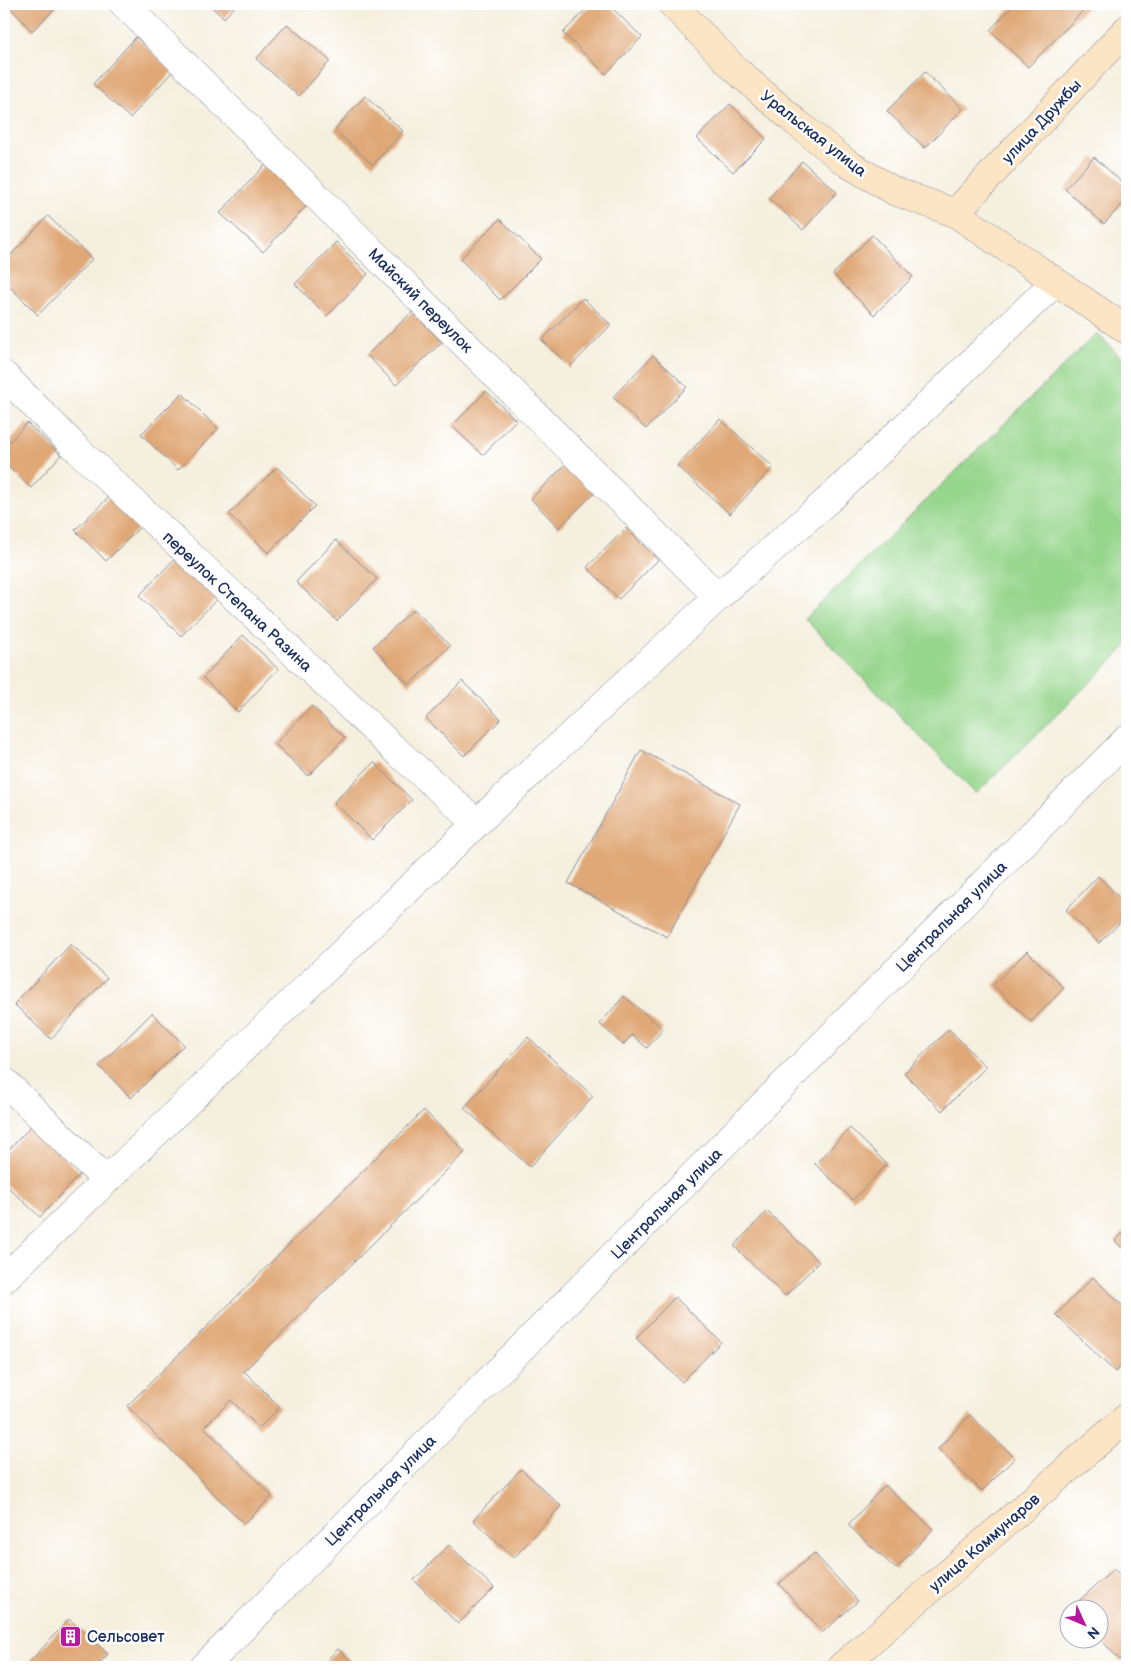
<svg xmlns="http://www.w3.org/2000/svg" width="1131" height="1671" font-family="'Balsamiq Sans',sans-serif">
<style>
.green{fill:#97d68d;stroke:#598276}
.building{fill:#e0a877}
.lines{fill:none;stroke-linecap:round;stroke-linejoin:round}
.street-casing{stroke:#888f9e;stroke-width:29}
.secondary-casing{stroke:#888f9e;stroke-width:29}
.street{stroke:#fff;stroke-width:28}
.secondary{stroke:#fce5c4;stroke-width:28}
.labels{text-anchor:middle;stroke-width:5;stroke-linejoin:round;paint-order:stroke}
.street-label{font-size:16px;fill:#1b2f5e;stroke:#fff}
.poi-label{font-size:16px;fill:#1b2f5e;stroke:#fff;text-anchor:start}
</style>
<rect width="100%" height="100%" fill="#fff"/>
<filter id="ink" filterUnits="userSpaceOnUse"><feTurbulence type="fractalNoise" baseFrequency=".02" numOctaves="2"/><feDisplacementMap in="SourceGraphic" scale="10" xChannelSelector="R" yChannelSelector="G"/><feConvolveMatrix kernelMatrix="1 2 1 2 8 2 1 2 1" color-interpolation-filters="sRGB"/></filter>
<filter id="wash" filterUnits="userSpaceOnUse"><feTurbulence type="fractalNoise" baseFrequency=".0096" numOctaves="4" result="noise"/><feDisplacementMap in="SourceGraphic" scale="20" xChannelSelector="R" yChannelSelector="G"/><feGaussianBlur stdDeviation="1.12" result="paint"/><feColorMatrix in="noise" values="0 0 0 0 0 0 0 0 0 0 0 0 0 0 0 0 0 1.4 0 .05"/><feComposite in="paint" operator="in"/></filter>
<g filter="url(#wash)">
<rect width="100%" height="100%" fill="#f5efde"/>
<polygon class="green" points="1097,333 1127,364 1127,646 976,794 805,619"/>
<g id="blocks">
<g class="building">
<polygon points="7,4 60,4 32,31"/>
<polygon points="208,4 237,4 224,18"/>
<polygon points="591,4 608,4 642,37 606,74 563,33"/>
<polygon points="1015,4 1090,4 1028,67 990,30"/>
<polygon points="287,24 330,61 299,96 256,59"/>
<polygon points="136,37 173,71 130,118 93,84"/>
<polygon points="925,72 963,109 925,148 887,111"/>
<polygon points="365,96 403,131 373,165 334,130"/>
<polygon points="730,104 766,139 733,172 697,138"/>
<polygon points="1094,157 1127,187 1127,199 1104,224 1065,189"/>
<polygon points="802,161 837,192 803,230 769,198"/>
<polygon points="265,165 308,204 263,252 220,213"/>
<polygon points="48,216 92,259 38,315 4,281 4,262"/>
<polygon points="500,219 541,259 500,300 460,259"/>
<polygon points="872,235 913,277 874,315 833,274"/>
<polygon points="336,242 368,274 327,316 295,284"/>
<polygon points="583,298 611,325 570,367 542,340"/>
<polygon points="412,312 442,342 396,385 367,355"/>
<polygon points="653,355 687,387 646,429 613,397"/>
<polygon points="486,391 516,420 483,455 452,426"/>
<polygon points="182,393 218,429 178,470 141,434"/>
<polygon points="720,419 773,467 730,514 677,466"/>
<polygon points="27,423 61,455 31,488 4,463 4,448"/>
<polygon points="569,461 597,490 559,528 531,499"/>
<polygon points="277,467 315,506 268,553 229,514"/>
<polygon points="110,496 141,526 106,561 75,530"/>
<polygon points="626,528 658,560 619,599 587,567"/>
<polygon points="336,540 377,579 337,621 296,582"/>
<polygon points="178,555 220,596 181,636 139,596"/>
<polygon points="414,609 450,646 409,685 373,647"/>
<polygon points="243,635 278,669 238,712 203,678"/>
<polygon points="462,681 501,719 464,756 426,718"/>
<polygon points="312,706 345,738 308,776 275,744"/>
<polygon points="641,750 740,804 667,937 568,883"/>
<polygon points="374,762 412,800 372,840 334,802"/>
<polygon points="1098,876 1127,905 1127,916 1099,943 1066,910"/>
<polygon points="71,944 107,978 51,1039 14,1004"/>
<polygon points="1027,951 1064,988 1031,1022 993,985"/>
<polygon points="624,996 663,1029 647,1048 632,1035 623,1045 600,1024"/>
<polygon points="152,1013 184,1045 131,1098 99,1066"/>
<polygon points="949,1029 986,1067 942,1111 904,1073"/>
<polygon points="528,1037 593,1096 530,1167 464,1108"/>
<polygon points="424,1110 465,1152 244,1371 280,1407 259,1428 231,1400 204,1427 272,1496 244,1524 127,1406"/>
<polygon points="31,1126 81,1173 40,1217 4,1183 4,1155"/>
<polygon points="850,1128 887,1164 853,1200 815,1164"/>
<polygon points="767,1211 819,1262 785,1296 734,1246"/>
<polygon points="1127,1229 1127,1253 1115,1241"/>
<polygon points="1093,1277 1127,1310 1127,1359 1115,1372 1056,1315"/>
<polygon points="675,1297 721,1342 682,1382 636,1338"/>
<polygon points="970,1415 1015,1458 982,1491 938,1449"/>
<polygon points="521,1469 561,1506 514,1558 473,1520"/>
<polygon points="885,1485 933,1529 896,1569 848,1525"/>
<polygon points="449,1545 494,1588 458,1624 414,1580"/>
<polygon points="814,1553 858,1601 823,1632 779,1584"/>
<polygon points="1114,1569 1127,1583 1127,1655 1121,1661 1098,1637 1098,1608 1071,1608"/>
<polygon points="69,1619 108,1654 96,1667 25,1667"/>
<polygon points="338,1649 358,1667 320,1667"/>
</g>
</g>
</g>
<g filter="url(#ink)">
<use href="#blocks" fill-opacity="0" stroke="#888f9e" stroke-width="1"/>
<g class="lines">
<defs>
<g id="street">
<polyline points="124,4 718,597"/>
<polyline points="4,375 78,450 275,635 391,746 477,823"/>
<polyline points="4,1081 106,1180"/>
<polyline points="4,1279 477,823 718,597 835,494 1055,282"/>
<polyline points="204,1667 1127,739"/>
</g>
<g id="secondary">
<polyline points="672,4 735,69 797,123 847,163 894,191 955,213 1127,330"/>
<polyline points="955,213 1127,29"/>
<polyline points="841,1667 1127,1417"/>
</g>
</defs>
<use href="#street" class="street-casing"/>
<use href="#secondary" class="secondary-casing"/>
<use href="#street" class="street"/>
<use href="#secondary" class="secondary"/>
</g>
</g>
<defs>
<symbol id="building-square" viewBox="-11 -11 22 22"><rect x="-9" y="-9" width="18" height="18" rx="4" fill="#b5179e" stroke="#fff"/><path d="M-4-6H4V6H1V3H-1V6H-4ZM-2.5-4.3h1.7v1.8h-1.7ZM.8-4.3h1.7v1.8H.8ZM-2.5-1h1.7V.8h-1.7ZM.8-1h1.7V.8H.8Z" fill="#fff"/></symbol>
</defs>
<g fill-rule="evenodd">
<use href="#building-square" x="58" y="1624" width="25" height="25"/>
</g>
<g class="labels">
<g class="street-label">
<text transform="translate(1041 121) rotate(-47)" y="6">улица Дружбы</text>
<text transform="translate(814 133) rotate(38)" y="6">Уральская улица</text>
<text transform="translate(421 300) rotate(45)" y="6">Майский переулок</text>
<text transform="translate(238 601) rotate(43)" y="6">переулок Степана Разина</text>
<text transform="translate(951 916) rotate(-45)" y="6">Центральная улица</text>
<text transform="translate(666 1203) rotate(-45)" y="6">Центральная улица</text>
<text transform="translate(380 1490) rotate(-45)" y="6">Центральная улица</text>
<text transform="translate(984 1542) rotate(-41)" y="6">улица Коммунаров</text>
</g>
<g class="poi-label">
<text x="87" y="1642">Сельсовет</text>
</g>
</g>
<rect width="1131" height="1671" fill="none" stroke="#fff" stroke-width="20"/>
<g transform="translate(1084 1624) rotate(134)"><circle r="24" fill="#ffffff" stroke="#a4acbf"/>
<path d="M0-4L9 19L0 12L-9 19Z" fill="#b5179e"/>
<text y="-8" font-size="14" font-weight="bold" text-anchor="middle" fill="#1b2f5e">N</text>
</g>
</svg>
